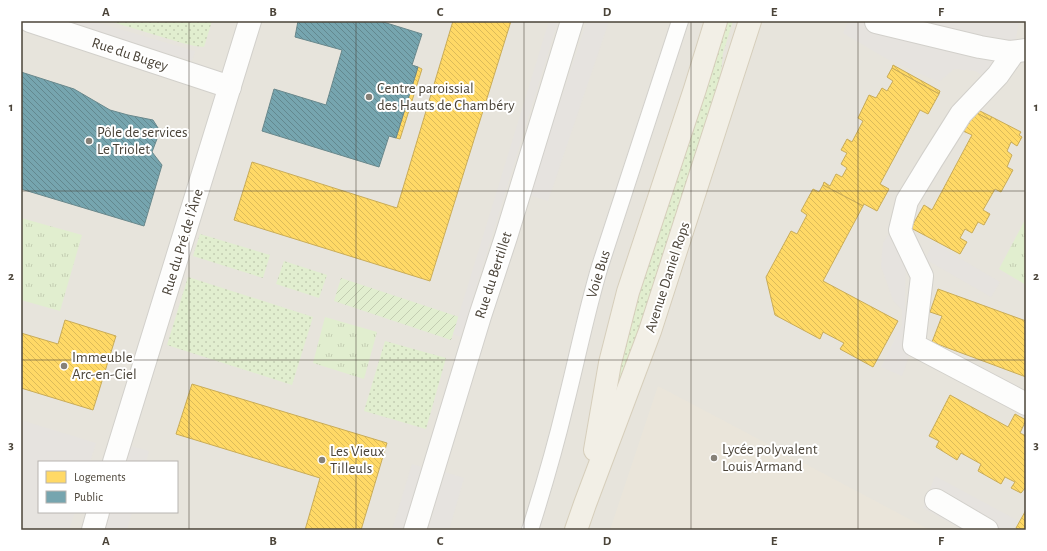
<svg xmlns="http://www.w3.org/2000/svg" width="1047" height="551" font-family="'Alegreya Sans',sans-serif">
<style>
.residential{fill:#e7e4dc;fill-rule:evenodd}
.education{fill:#eae5da}
.grass{fill:url(#grass-dots)}
.park{fill:url(#park-tufts)}
.garden{fill:url(#garden-furrows)}
.parking{fill:#e6e3df}
.homes{fill:url(#homes-back-hatch);stroke:#c9ac58}
.public{fill:url(#public-back-hatch);stroke:#69888c}
.lines{fill:none;stroke-linecap:round;stroke-linejoin:round}
.lane-casing{stroke:#d2d0cb;stroke-width:18}
.street-casing{stroke:#d2d0cb;stroke-width:24}
.primary-casing{stroke:#d6cebb;stroke-width:24}
.lane{stroke:#fdfdfc;stroke-width:16}
.street{stroke:#fdfdfc;stroke-width:22}
.primary{stroke:#f2efe6;stroke-width:22}
.grid{fill:none;stroke:#4b4439;stroke-width:1;stroke-opacity:0.55}
.poi-dot{fill:#868178;stroke:#fff;stroke-width:1.5}
.labels{text-anchor:middle;stroke-width:4;stroke-linejoin:round;paint-order:stroke}
.street-label{font-size:15px;fill:#4b4439;stroke:#fff}
.poi-label{font-size:15px;fill:#4b4439;stroke:#fff;text-anchor:start}
.neatline{fill:none;stroke:#4b4439;stroke-width:1.5}
.grid-label{font-size:13px;text-anchor:middle;font-weight:bold;fill:#4b4439}
</style>
<defs>
<pattern id="grass-dots" width="8" height="8" patternUnits="userSpaceOnUse"><rect width="8" height="8" fill="#e1eecf"/><path d="M2 2h.1M6 6h.1" fill="none" stroke="#c3cdb2" stroke-width="1.8" stroke-linecap="round"/></pattern>
<pattern id="park-tufts" width="24" height="20" patternUnits="userSpaceOnUse"><rect width="24" height="20" fill="#e1eecf"/><path d="M3 7l-1-3M5 7V3M7 7l1-3M15 17l-1-3M17 17v-4M19 17l1-3" fill="none" stroke="#c3cdb2"/></pattern>
<pattern id="garden-furrows" width="10" height="10" patternUnits="userSpaceOnUse"><rect width="10" height="10" fill="#e1eecf"/><path d="M-1 1l2-2M0 10L10 0M9 11l2-2" fill="none" stroke="#c3cdb2"/></pattern>
<pattern id="homes-back-hatch" width="6" height="6" patternUnits="userSpaceOnUse"><rect width="6" height="6" fill="#ffd966"/><path d="M-1 5l2 2M0 0l6 6M5-1l2 2" fill="none" stroke="#dcbb59"/></pattern>
<pattern id="public-back-hatch" width="6" height="6" patternUnits="userSpaceOnUse"><rect width="6" height="6" fill="#76a5af"/><path d="M-1 5l2 2M0 0l6 6M5-1l2 2" fill="none" stroke="#63888f"/></pattern>
</defs>
<rect width="100%" height="100%" fill="#f4f2ee"/>
<path class="residential" d="M21,21h1005v509h-1005zM39,462h138v50h-138z"/>
<polygon class="education" points="658,386 930,530 610,530"/>
<g class="grass">
<polygon points="109,21 212,21 204,47 195,46 182,43"/>
<polygon points="726,21 733,21 723,53 718,101 617,398 611,397 633,295"/>
<polygon points="200,234 270,255 263,278 193,256"/>
<polygon points="284,261 327,275 319,298 276,284"/>
<polygon points="188,277 313,317 292,385 167,345"/>
<polygon points="385,341 446,358 426,429 364,411"/>
</g>
<g class="park">
<polygon points="21,218 82,235 60,311 21,300"/>
<polygon points="1026,218 1026,285 999,269"/>
<polygon points="325,317 377,332 364,379 313,363"/>
</g>
<polygon class="garden" points="341,278 459,317 451,340 334,301"/>
<g class="parking">
<polygon points="64,21 92,21 195,51 192,61 64,23"/>
<polygon points="549,21 558,21 461,337 453,334"/>
<polygon points="587,21 609,21 548,201 529,195"/>
<polygon points="848,21 1018,21 1019,22 1009,74 1001,86 975,71 954,69 939,82 887,59 843,33"/>
<polygon points="888,235 906,247 905,307 912,337 912,347 902,376 881,367 902,325 902,310 893,300 881,266 883,243"/>
<polygon points="934,243 1000,282 991,297 925,259"/>
<polygon points="21,420 96,443 90,462 39,462 39,512 75,512 69,530 21,530"/>
<polygon points="127,445 149,451 146,462 122,462"/>
<polygon points="412,464 422,467 403,530 392,530"/>
<polygon points="445,472 464,478 449,530 428,530"/>
<polygon points="935,476 1026,525 1026,530 963,530 923,508"/>
<polygon points="108,512 132,512 127,530 103,530"/>
</g>
<g class="homes">
<polygon points="453,21 511,21 430,281 234,220 252,162 397,208"/>
<polygon points="893,65 940,91 939,94 892,68"/>
<polygon points="418,67 422,69 400,139 396,138"/>
<polygon points="892,68 939,94 928,114 920,110 880,184 889,189 877,211 864,204 863,206 823,185 824,182 830,186 836,174 842,177 847,168 841,164 847,153 841,150 847,139 852,142 863,121 858,118 869,95 876,98 882,88 887,91 893,81 887,77"/>
<polygon points="978,110 992,117 990,120 973,111"/>
<polygon points="973,111 990,120 992,117 1021,132 1019,135 1022,137 1017,146 1011,142 1007,151 1012,155 1007,167 1013,170 1001,192 995,189 983,210 990,214 984,225 978,222 972,233 965,229 960,238 967,242 960,254 911,228 924,205 932,210 972,135 963,131"/>
<polygon points="823,185 863,206 823,281 898,321 873,367 840,349 844,343 823,332 820,339 775,315 766,277 791,231 797,234 807,215 801,211 813,189 819,192"/>
<polygon points="938,289 1026,321 1026,377 932,342 942,316 930,312"/>
<polygon points="65,320 116,336 93,410 21,388 21,333 58,344"/>
<polygon points="192,384 387,443 361,530 305,530 320,478 176,434"/>
<polygon points="950,395 1008,427 1015,414 1026,420 1020,433 1026,436 1026,488 1025,488 1021,493 1011,488 1015,482 1005,477 1001,484 978,471 981,464 961,453 957,460 936,447 939,441 929,436"/>
<polygon points="1026,510 1026,530 1020,530 1016,528"/>
</g>
<g class="public">
<polygon points="298,21 380,21 422,34 412,65 418,67 396,138 389,136 379,167 262,131 274,89 326,105 342,50 295,37"/>
<polygon points="21,72 74,89 110,110 128,115 153,120 160,131 152,152 162,165 144,226 21,189"/>
</g>
<g class="lines">
<defs>
<path id="lane" d="M530,530c13,-41 25,-82 35,-124 12,-47 21,-93 35,-140l80,-245"/>
<g id="street">
<polyline points="30,21 230,87"/>
<polyline points="876,22 980,47 1010,52 1026,50"/>
<polyline points="1014,52 998,75 961,114 932,160 907,201 900,230 922,276 914,345 1026,404"/>
<path d="M114,462c46,-147 91,-294 136,-441"/>
<polyline points="936,500 987,530"/>
<polyline points="93,530 98,512"/>
<polyline points="415,530 480,316 506,237 572,21"/>
</g>
<g id="primary">
<polyline points="595,450 610,363 628,292 695,89 716,21"/>
<polyline points="576,530 585,504 650,331 750,21"/>
</g>
</defs>
<use href="#lane" class="lane-casing"/>
<use href="#street" class="street-casing"/>
<use href="#primary" class="primary-casing"/>
<use href="#lane" class="lane"/>
<use href="#street" class="street"/>
<use href="#primary" class="primary"/>
</g>
<path class="grid" d="M189,21v509M356,21v509M524,21v509M691,21v509M858,21v509M21,191h1005M21,360h1005"/>
<g class="poi-dot">
<circle cx="369" cy="97" r="4"/>
<circle cx="89" cy="141" r="4"/>
<circle cx="64" cy="366" r="4"/>
<circle cx="714" cy="458" r="4"/>
<circle cx="322" cy="460" r="4"/>
</g>
<g class="labels">
<g class="street-label">
<text transform="translate(130 54) rotate(18)" y="5">Rue du Bugey</text>
<text transform="translate(182 242) rotate(-73)" y="5">Rue du Pré de l'Âne</text>
<text transform="translate(598 274) rotate(-73)" y="5">Voie Bus</text>
<text transform="translate(493 275) rotate(-72)" y="5">Rue du Bertillet</text>
<text transform="translate(667 277) rotate(-72)" y="5">Avenue Daniel Rops</text>
</g>
<g class="poi-label">
<text x="377" y="93">Centre paroissial<tspan x="377" dy="17">des Hauts de Chambéry</tspan></text>
<text x="97" y="137">Pôle de services<tspan x="97" dy="17">Le Triolet</tspan></text>
<text x="72" y="362">Immeuble<tspan x="72" dy="17">Arc-en-Ciel</tspan></text>
<text x="722" y="454">Lycée polyvalent<tspan x="722" dy="17">Louis Armand</tspan></text>
<text x="330" y="456">Les Vieux<tspan x="330" dy="17">Tilleuls</tspan></text>
</g>
</g>
<rect width="1047" height="551" fill="none" stroke="#ffffff" stroke-width="44"/>
<rect x="38" y="461" width="140" height="52" fill="#ffffff" stroke="#b7b4b0"/>
<rect x="46" y="471" width="20" height="12" fill="#ffd966" stroke="#b7b4b0"/>
<text x="74" y="481" font-size="12" fill="#4b4439">Logements</text>
<rect x="46" y="491" width="20" height="12" fill="#76a5af" stroke="#b7b4b0"/>
<text x="74" y="501" font-size="12" fill="#4b4439">Public</text>
<rect x="22" y="22" width="1003" height="507" class="neatline"/>
<g class="grid-label">
<text x="106" y="16">A</text>
<text x="273" y="16">B</text>
<text x="440" y="16">C</text>
<text x="607" y="16">D</text>
<text x="774" y="16">E</text>
<text x="941" y="16">F</text>
<text x="11" y="111">1</text>
<text x="1036" y="111">1</text>
<text x="11" y="280">2</text>
<text x="1036" y="280">2</text>
<text x="11" y="449">3</text>
<text x="1036" y="449">3</text>
<text x="106" y="545">A</text>
<text x="273" y="545">B</text>
<text x="440" y="545">C</text>
<text x="607" y="545">D</text>
<text x="774" y="545">E</text>
<text x="941" y="545">F</text>
</g>
</svg>
